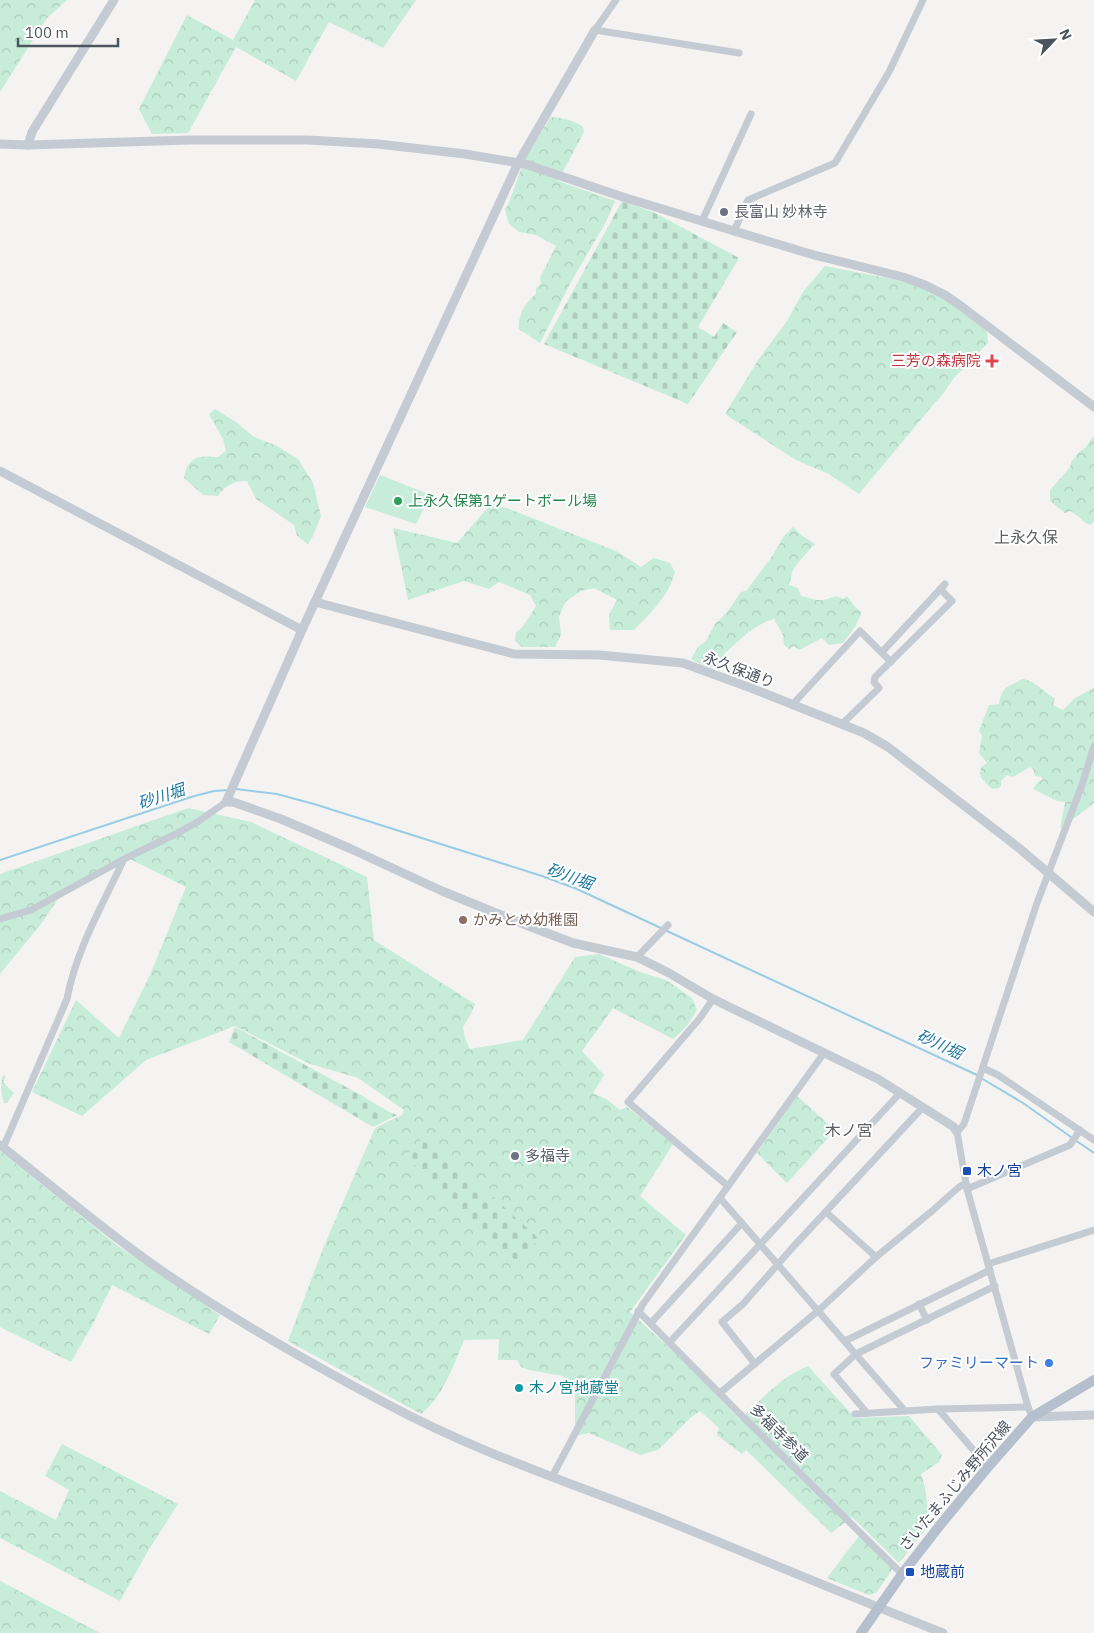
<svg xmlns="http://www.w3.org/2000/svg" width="1094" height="1633" font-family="'IBM Plex Sans','Noto Sans JP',sans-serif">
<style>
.grass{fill:url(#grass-tufts)}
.forest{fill:url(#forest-crowns)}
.cemetery{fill:url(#cemetery-stones)}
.pitch{fill:#c7ecd9}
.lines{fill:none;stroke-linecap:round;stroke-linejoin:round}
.stream{stroke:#98cde4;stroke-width:2}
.minor{stroke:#c5cbd2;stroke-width:7}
.tertiary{stroke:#c5cbd2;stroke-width:9}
.primary{stroke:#b5bfcd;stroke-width:10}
.worship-dot{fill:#6b7280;stroke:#fff;stroke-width:2}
.health-dot{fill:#e0444e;stroke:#fff;stroke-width:2}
.leisure-dot{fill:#2e9e5b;stroke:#fff;stroke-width:2}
.education-dot{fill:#8d6e63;stroke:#fff;stroke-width:2}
.transit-dot{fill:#1a4fb4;stroke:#fff;stroke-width:2}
.shop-dot{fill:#3f7fe0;stroke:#fff;stroke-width:2}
.culture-dot{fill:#0f9aa8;stroke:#fff;stroke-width:2}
.labels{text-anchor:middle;stroke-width:4;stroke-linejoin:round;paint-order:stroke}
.worship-label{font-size:15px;fill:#5b616d;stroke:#fff;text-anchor:start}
.health-label{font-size:15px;fill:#be3a42;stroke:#fff;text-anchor:end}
.leisure-label{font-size:15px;fill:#27864d;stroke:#fff;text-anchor:start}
.street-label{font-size:15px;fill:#4c545e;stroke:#fff}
.education-label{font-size:15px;fill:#785e54;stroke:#fff;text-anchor:start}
.transit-label{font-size:15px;fill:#164399;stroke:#fff;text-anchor:start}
.shop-label{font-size:15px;fill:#366cbe;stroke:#fff;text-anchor:end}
.culture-label{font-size:15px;fill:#0d838f;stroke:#fff;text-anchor:start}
.neighbourhood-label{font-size:16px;fill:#5f6266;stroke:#fff}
.water-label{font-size:16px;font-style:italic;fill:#1c78a1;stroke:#fff}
</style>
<defs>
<pattern id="grass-tufts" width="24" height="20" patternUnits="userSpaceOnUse" patternTransform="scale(1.25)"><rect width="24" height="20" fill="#c7ecd9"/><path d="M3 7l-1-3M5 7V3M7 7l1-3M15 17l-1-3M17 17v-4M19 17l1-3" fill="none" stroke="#adccbd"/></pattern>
<pattern id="forest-crowns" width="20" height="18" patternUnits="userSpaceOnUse" patternTransform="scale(1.25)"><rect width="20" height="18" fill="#c7ecd9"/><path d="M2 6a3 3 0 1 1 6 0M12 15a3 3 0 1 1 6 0" fill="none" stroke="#adccbd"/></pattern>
<pattern id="cemetery-stones" width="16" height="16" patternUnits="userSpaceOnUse" patternTransform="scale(1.25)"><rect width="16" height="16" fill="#c7ecd9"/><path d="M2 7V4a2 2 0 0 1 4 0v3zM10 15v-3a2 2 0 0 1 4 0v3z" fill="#adccbd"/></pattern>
</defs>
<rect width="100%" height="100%" fill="#f4f3f2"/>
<path class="grass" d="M3,1075l3,2 -3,5 11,11 -7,10h-3c-3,-9 -4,-20 -1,-28z"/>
<g class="forest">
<polygon points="0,0 67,0 47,18 0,92"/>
<polygon points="255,0 416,0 383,48 329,22 296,81 236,47 188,133 152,134 139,109 187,15 233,40"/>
<path d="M551,117c12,1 23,3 32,10l1,5 -26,49 57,20 -9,21 -35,60 -31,61 -21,-14c-2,-12 7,-28 17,-35v-6l5,-4 -1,-6 16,-32 -20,-11 -17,-3 -10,-8 -4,-15 3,-4 17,-47z"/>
<polygon points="825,266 902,281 931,290 981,324 987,333 988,343 953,379 943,394 933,405 859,494 829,474 796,460 725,414 758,360 787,321 803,292"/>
<path d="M215,409l21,13 18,15 21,8 23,14 15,24 8,33 -8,20 -5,8 -11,-8 -3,-11 -38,-26 -9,-18c-13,0 -22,4 -29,15l-15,-1 -19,-17c4,-21 13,-23 34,-21l8,-6 -3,-12 -14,-25z"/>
<polygon points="1094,436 1094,522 1090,525 1086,523 1071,511 1065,513 1050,501 1050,490 1067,471 1070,467 1071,462 1079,452 1085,448"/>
<path d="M490,505l17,3 109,43 25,16 13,-9 16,5 5,9c-6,23 -24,41 -41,58h-24l-1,-15 8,-15 -23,-12 -13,3 -16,11 -6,15 2,18 -6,12h-33l-7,-6 1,-9 6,-4 14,-22 -6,-11 -31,-13 -10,7 -25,-8 -56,19 -15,-72 64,15z"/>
<path d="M793,527l8,8 14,9c-8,8 -16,17 -22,26 -2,4 -2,10 -4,15l9,3 3,8c7,1 15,5 22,4 8,-1 12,-6 20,-1l4,-3 8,11 7,5 -7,15 -12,16 -14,2 -7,-7 -23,12 -5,-4 -5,3 -5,-4 -1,-10 -9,-16c-21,6 -34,21 -50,35l-2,13c-11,1 -22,-2 -31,-8l7,-12 8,-6 9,-17 13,-13 13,-19 5,-1 27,-36 11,-19z"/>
<path d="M1022,679c14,1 21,14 33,19l-2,7 10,5 12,-12 19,-10v115l-34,26 5,-27 -8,-1 -24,-12 4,-6 6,-4 -2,-2 -6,-1 -2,-7 -3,-2 -17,10 -6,-2 -6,6v5l-3,2 -6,1 -10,-10 -2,-5 1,-7 6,-4 -8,-10 3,-17 -3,-5 10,-26 10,-1c4,-21 9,-15 23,-25z"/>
<path d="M188,808l63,14 116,55 7,63 101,64 -4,10 -8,13 2,11 5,11 53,-9 52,-83 24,-3 41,18 26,8 26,18 5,12 -10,16 -14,13 -60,-31 -31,43 22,24 -11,18 13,6 14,11 7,-3 46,37 -33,52 46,39 -56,77 57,52 53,56c20,-20 42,-44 68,-54l47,52 54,-2 33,39 -3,7 -18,12c6,16 6,33 9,50l-31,39 -47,-46 -21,16 -85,-83 -4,4 -25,-19 2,-7 -19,-17 -11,8 -31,31 -18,5 -51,-22 -14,3v-47l-12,-13 -34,-6 -8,-3 -4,-7h-19l1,-21 -35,1c-10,25 -22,58 -43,74l-133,-73 36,-95 51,-118 27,-13 2,-5 -46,-32 -48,-14 -75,-38 -89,34 -64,56 -50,-24 44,-92 43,38 31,-63 36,-88 -62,-31 -58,31 -25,37 -41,50v-100z"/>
<polygon points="797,1096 835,1130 787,1183 757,1153"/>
<polygon points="0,1151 118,1246 220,1315 209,1334 112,1285 93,1324 71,1362 0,1327"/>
<polygon points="62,1444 178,1504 148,1551 120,1601 0,1538 0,1491 56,1520 69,1490 45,1476"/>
<polygon points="859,1536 893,1568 877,1592 869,1595 827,1578"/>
<polygon points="0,1581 100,1633 0,1633"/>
</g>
<g class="cemetery">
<polygon points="622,201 653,212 739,258 698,327 714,337 723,323 737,332 688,404 544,344"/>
<polygon points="235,1027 359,1094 389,1112 397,1115 373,1127 229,1042"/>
<polygon points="426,1134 490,1200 493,1197 537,1237 535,1243 519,1262 495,1247 407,1157 406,1155"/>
</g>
<polygon class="pitch" points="380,475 431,495 416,524 365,507"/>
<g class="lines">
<g class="stream">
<polyline points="236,789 277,794 314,804 542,876 577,889 663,929"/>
<polyline points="0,860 191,797 214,791 229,790"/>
<polyline points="667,931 977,1075"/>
<polyline points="981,1078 1023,1103 1071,1137"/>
<polyline points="1075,1140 1094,1153"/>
</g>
<g class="minor">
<polyline points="616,0 595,30 739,53"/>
<polyline points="702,221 751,114"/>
<polyline points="734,231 748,200 835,163 889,72 923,0"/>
<polyline points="882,652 945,584"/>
<polyline points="792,705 860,631 891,662"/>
<polyline points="842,724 879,688 874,682 875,677 952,601 940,589"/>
<polyline points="0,919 31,910 126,858 176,834 199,821 226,802"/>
<polyline points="637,957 668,925"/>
<polyline points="713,999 700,1018 628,1102 728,1186"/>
<polyline points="983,1068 998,1075 1094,1140"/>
<path d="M3,1148l64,-149c9,-49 35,-93 56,-138"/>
<polyline points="967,1189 1070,1145 1080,1130"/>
<polyline points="720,1198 905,1411"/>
<polyline points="826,1212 876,1257"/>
<polyline points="988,1264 1094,1230"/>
<polyline points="919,1304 927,1320"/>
<polyline points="638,1311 739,1413 902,1574"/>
<polyline points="651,1323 742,1223"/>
<polyline points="845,1341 990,1270"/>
<polyline points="670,1342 900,1093"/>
<polyline points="755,1364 722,1322 743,1304 793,1247 923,1107"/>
<polyline points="720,1393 819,1310 876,1257 932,1211 959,1187 966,1183"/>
<polyline points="938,1409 988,1467"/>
<polyline points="867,1413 834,1374 856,1354 995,1286"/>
<polyline points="855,1414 938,1409 1028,1407"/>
<polyline points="1032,1417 1028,1407 967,1189 957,1132 964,1124 1037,903 1082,785 1094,746"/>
<polyline points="552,1477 643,1304 824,1053"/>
</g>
<g class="tertiary">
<polyline points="595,30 518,163 302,630 226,802 233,802 281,819 349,848 442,891 526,925 573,943 637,957 669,973 713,999 878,1079 954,1127 957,1132"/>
<polyline points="0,144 28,145 190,140 308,140 378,144 465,154 525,164 623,197 734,231 814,255 903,277 925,285 945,295 961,306 1094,407"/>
<polyline points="28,145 32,132 114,0"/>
<polyline points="0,471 302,630"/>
<polyline points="315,602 514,654 599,655 683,663 751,688 864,733 888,747 1019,848 1094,912"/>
<path d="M0,1145c51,40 100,82 152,119 74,52 156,98 235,140 87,47 181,78 273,114 94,38 188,78 283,115"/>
<polyline points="1032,1417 1094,1415"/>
</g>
<polyline class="primary" points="861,1633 902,1574 941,1524 988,1467 1032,1417 1094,1380"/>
</g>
<g class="worship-dot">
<circle cx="724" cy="212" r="5"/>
<circle cx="515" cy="1156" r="5"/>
</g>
<path class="health-dot" d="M989.5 353.5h5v5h5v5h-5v5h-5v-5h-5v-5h5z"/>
<circle class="leisure-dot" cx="398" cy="501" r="5"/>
<circle class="education-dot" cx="463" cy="920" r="5"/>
<g class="transit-dot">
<rect x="962" y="1166" width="10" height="10" rx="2.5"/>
<rect x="905" y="1567" width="10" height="10" rx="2.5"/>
</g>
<circle class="shop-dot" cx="1049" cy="1363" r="5"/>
<circle class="culture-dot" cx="519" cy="1388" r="5"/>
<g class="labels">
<g class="worship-label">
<text x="734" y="217">長富山 妙林寺</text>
<text x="525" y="1161">多福寺</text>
</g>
<g class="health-label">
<text x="981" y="366">三芳の森病院</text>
</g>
<g class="leisure-label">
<text x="408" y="506">上永久保第1ゲートボール場</text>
</g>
<g class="street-label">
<text transform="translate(739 670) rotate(21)" y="5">永久保通り</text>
<text transform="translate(779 1433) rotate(45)" y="5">多福寺参道</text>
<text transform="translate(955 1486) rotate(-50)" y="5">さいたまふじみ野所沢線</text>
</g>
<g class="education-label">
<text x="473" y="925">かみとめ幼稚園</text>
</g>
<g class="transit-label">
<text x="977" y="1176">木ノ宮</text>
<text x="920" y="1577">地蔵前</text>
</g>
<g class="shop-label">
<text x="1039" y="1368">ファミリーマート</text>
</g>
<g class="culture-label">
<text x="529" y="1393">木ノ宮地蔵堂</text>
</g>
<g class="neighbourhood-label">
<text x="1026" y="543">上永久保</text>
<text x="849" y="1136">木ノ宮</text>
</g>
<g class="water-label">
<text transform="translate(161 796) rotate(-18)" y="6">砂川堀</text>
<text transform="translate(570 876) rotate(20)" y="6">砂川堀</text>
<text transform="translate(940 1044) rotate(25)" y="6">砂川堀</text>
</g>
</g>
<g transform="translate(1054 40) rotate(65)" stroke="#ffffff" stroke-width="4" paint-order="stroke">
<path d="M0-4L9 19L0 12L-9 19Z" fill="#4c545e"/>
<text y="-8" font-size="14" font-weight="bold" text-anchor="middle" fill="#4c545e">N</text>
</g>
<path d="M18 38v8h100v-8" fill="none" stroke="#4c545e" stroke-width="2.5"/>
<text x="25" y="38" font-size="15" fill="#4c545e" stroke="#ffffff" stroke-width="4" paint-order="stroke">100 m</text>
</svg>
